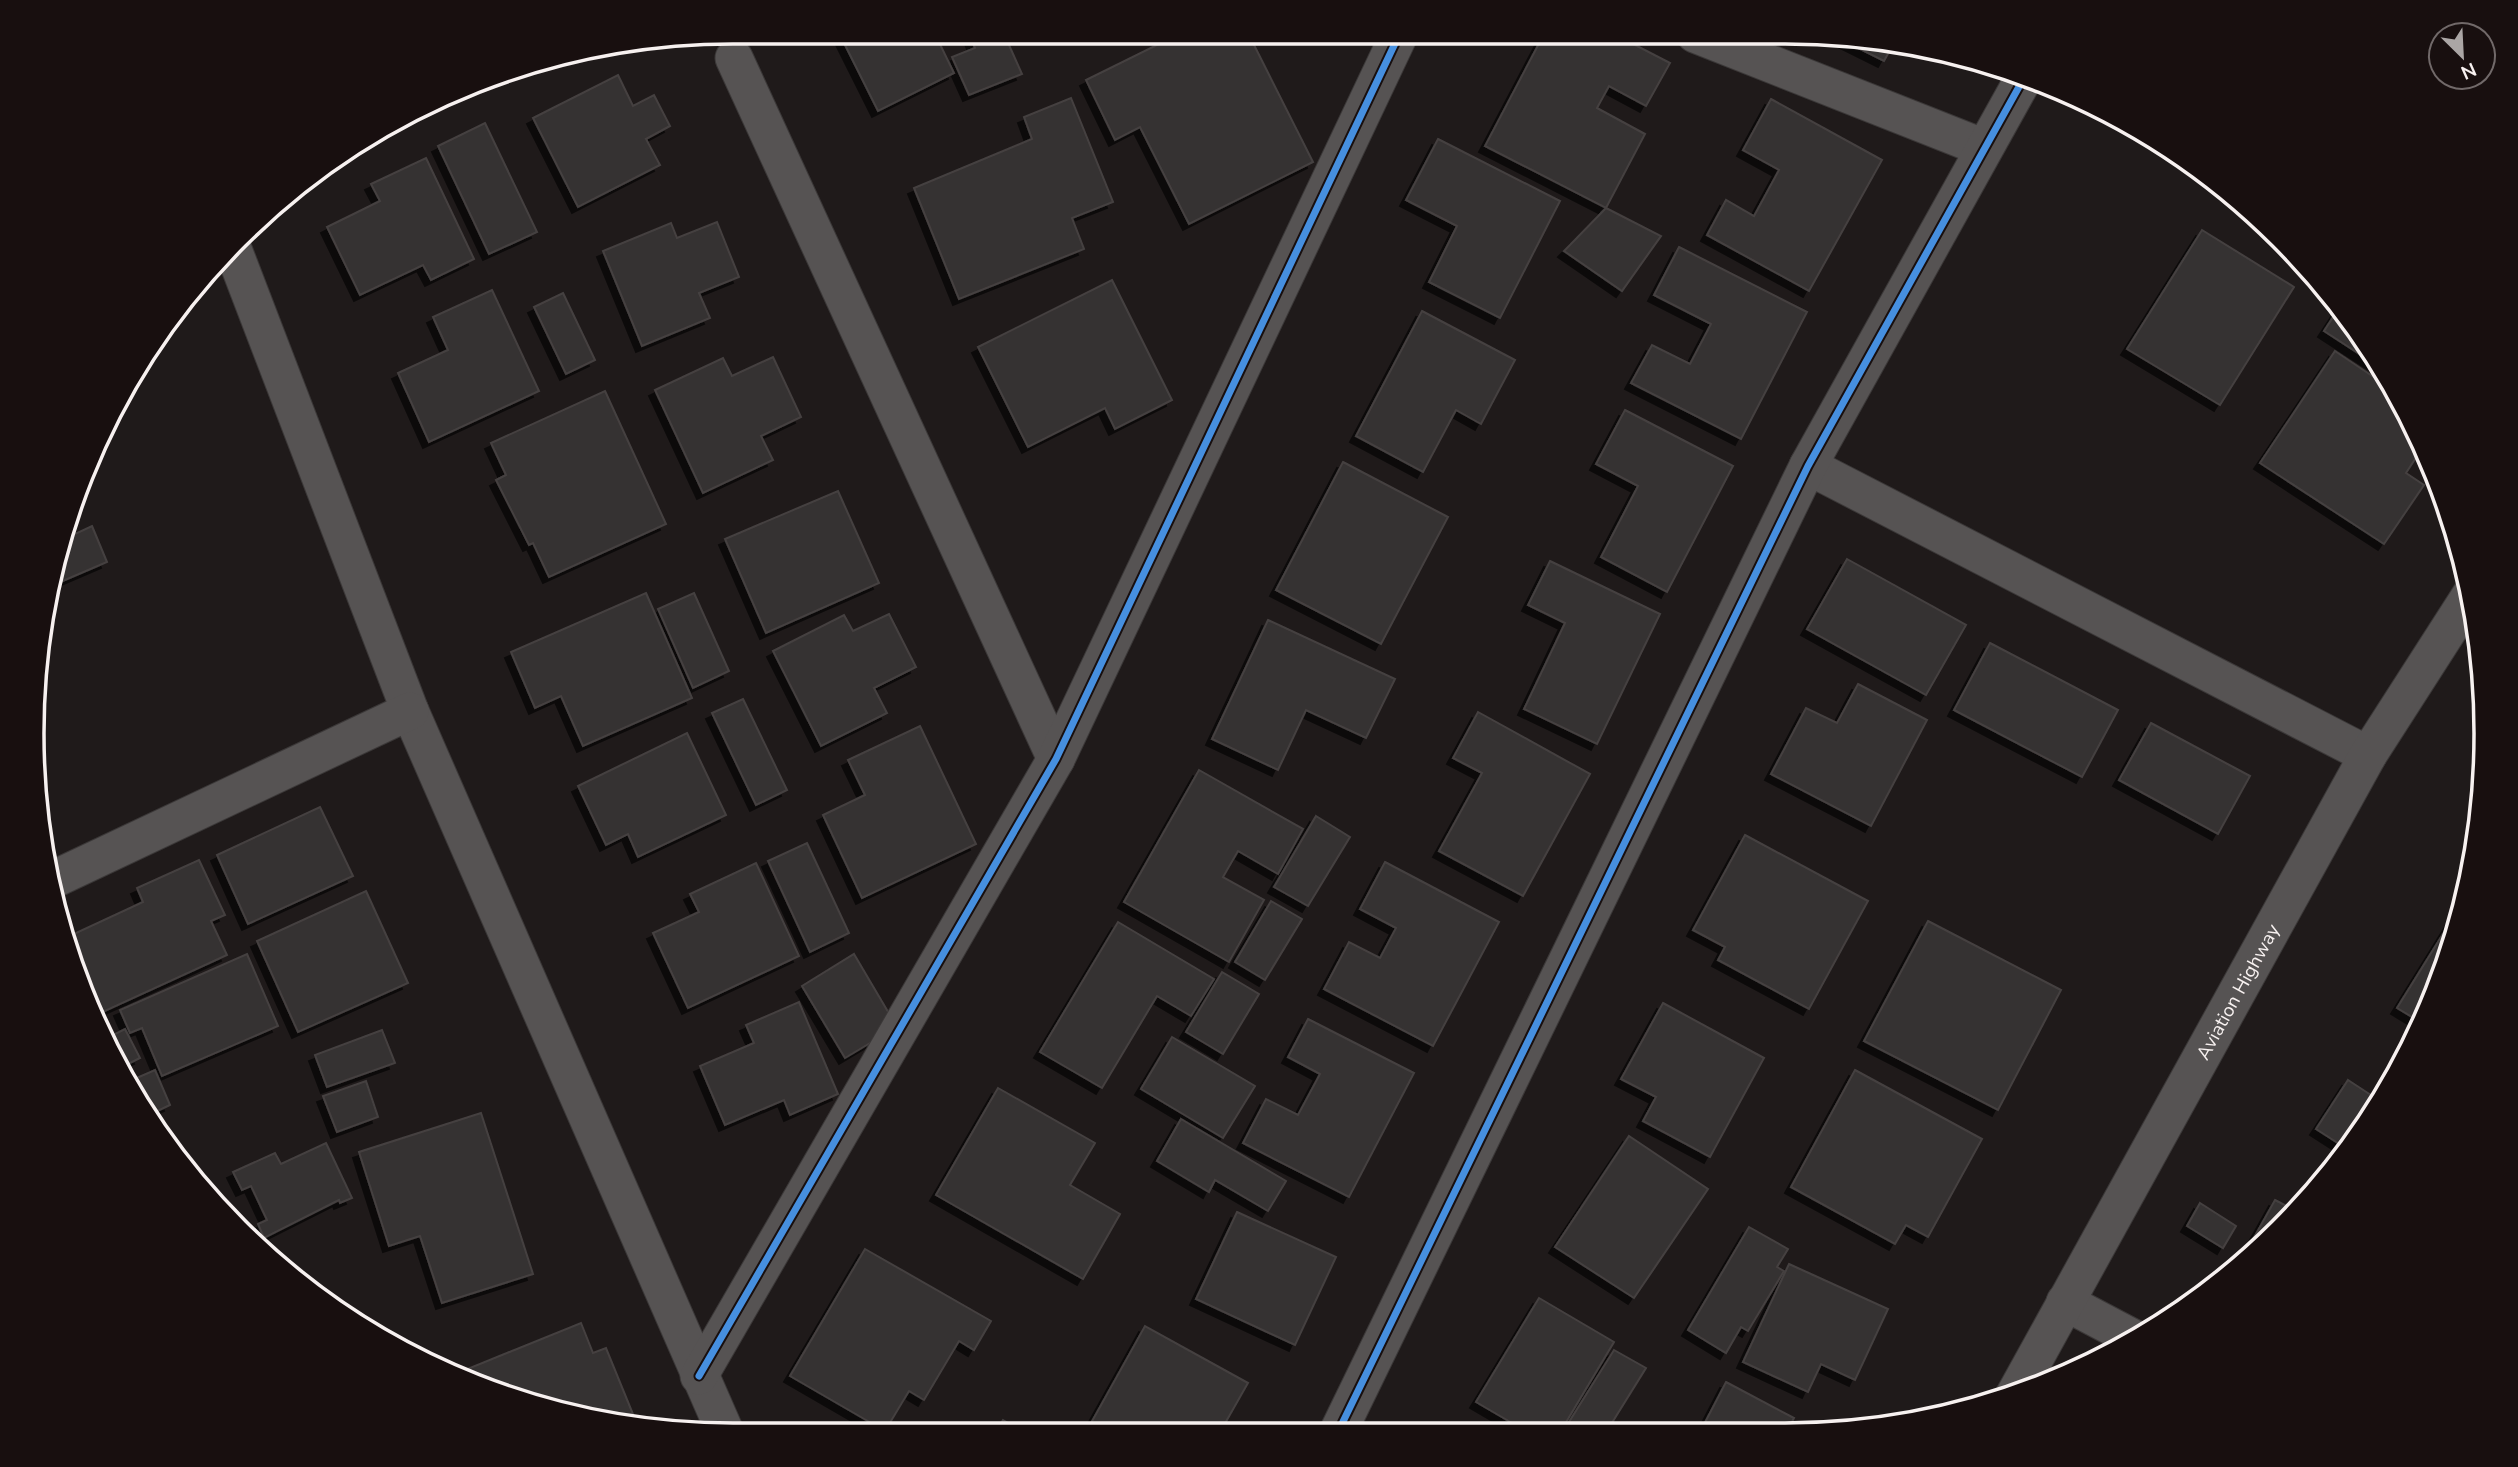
<svg xmlns="http://www.w3.org/2000/svg" width="2518" height="1467" font-family="'Nunito Sans',sans-serif">
<style>
.building{fill:#363232;stroke:#454141;stroke-width:2;filter:url(#shadow)}
.lines{fill:none;stroke-linecap:round;stroke-linejoin:round}
.street-casing{stroke:#3b3838;stroke-width:39}
.street{stroke:#565353;stroke-width:37}
.cycleway-casing{stroke:#180f0f;stroke-width:11}
.cycleway{stroke:#468fdf;stroke-width:7}
.labels{text-anchor:middle;stroke-width:5;stroke-linejoin:round;paint-order:stroke}
.street-label{font-size:19px;fill:#f7f1f0;stroke:#180f0f}
.rim{fill:none;stroke:#f7f1f0;stroke-width:3.5}
</style>
<defs>
<filter id="shadow"><feDropShadow dx="-6" dy="6" stdDeviation="0" flood-color="#0009"/></filter>
</defs>
<rect width="100%" height="100%" fill="#1f1a1a"/>
<g class="building">
<polygon points="1828,33 1831,33 1893,45 1884,61"/>
<polygon points="1544,34 1614,34 1670,63 1646,106 1609,86 1597,108 1645,134 1606,208 1485,146"/>
<polygon points="1249,35 1313,162 1189,224 1140,127 1115,140 1086,80 1175,36"/>
<polygon points="936,36 954,73 878,111 841,37"/>
<polygon points="970,36 1005,36 1022,74 969,95 952,57 975,48"/>
<polygon points="618,75 633,106 654,95 670,126 646,139 660,165 578,207 533,118"/>
<polygon points="1071,98 1113,202 1072,218 1084,249 959,299 914,188 1032,139 1024,117"/>
<polygon points="1771,99 1882,160 1809,291 1707,235 1726,200 1754,216 1779,170 1743,150"/>
<polygon points="485,123 537,232 489,254 438,146"/>
<polygon points="1438,139 1560,201 1500,318 1429,282 1457,226 1406,200"/>
<polygon points="426,158 474,259 431,280 423,265 360,295 327,227 380,201 371,184"/>
<polygon points="1606,208 1661,236 1622,291 1564,251"/>
<polygon points="717,222 739,277 699,293 710,318 642,346 603,251 671,223 677,238"/>
<polygon points="2202,230 2294,287 2220,405 2127,349"/>
<polygon points="1679,247 1807,312 1741,439 1631,383 1652,345 1690,364 1711,324 1654,295"/>
<polygon points="1112,280 1172,400 1115,429 1105,408 1028,447 978,347"/>
<polygon points="492,290 539,391 429,442 398,373 448,350 433,317"/>
<polygon points="563,293 595,360 566,374 534,307"/>
<polygon points="2339,308 2368,343 2381,368 2324,331"/>
<polygon points="1422,311 1515,360 1481,424 1456,410 1423,472 1356,436"/>
<polygon points="2335,351 2393,390 2423,447 2406,473 2424,485 2384,544 2260,463"/>
<polygon points="773,357 801,417 761,436 773,460 703,493 655,390 723,358 732,376"/>
<polygon points="605,391 666,524 549,577 533,543 529,545 496,480 506,475 491,443"/>
<polygon points="1625,410 1733,466 1667,592 1601,557 1638,486 1596,464"/>
<polygon points="1343,462 1448,517 1381,644 1276,590"/>
<polygon points="838,491 879,583 766,633 725,539"/>
<polygon points="92,526 107,562 51,586 60,541"/>
<polygon points="1847,559 1966,625 1926,695 1807,629"/>
<polygon points="1550,561 1660,614 1597,744 1524,709 1565,623 1528,605"/>
<polygon points="646,593 692,698 583,746 561,696 535,708 511,652"/>
<polygon points="694,593 729,671 693,688 658,609"/>
<polygon points="889,614 916,667 874,688 887,713 821,746 773,651 844,615 853,631"/>
<polygon points="1268,620 1395,679 1366,738 1306,710 1278,770 1212,739"/>
<polygon points="1990,643 2118,710 2082,777 1954,710"/>
<polygon points="1858,684 1927,720 1871,826 1771,774 1806,708 1837,723"/>
<polygon points="743,699 787,790 756,805 712,713"/>
<polygon points="1478,712 1590,774 1523,896 1439,851 1482,773 1453,758"/>
<polygon points="2151,723 2250,776 2218,834 2119,780"/>
<polygon points="920,726 976,844 862,898 823,815 865,795 848,760"/>
<polygon points="687,733 726,815 638,857 628,834 606,845 578,786"/>
<polygon points="1199,770 1303,829 1278,874 1238,851 1223,877 1264,900 1229,962 1124,902"/>
<polygon points="320,807 353,876 248,924 217,855"/>
<polygon points="1316,816 1350,837 1308,906 1274,887"/>
<polygon points="1745,835 1868,901 1809,1009 1718,960 1725,947 1693,930"/>
<polygon points="807,843 849,933 810,952 768,861"/>
<polygon points="199,860 225,915 211,921 227,955 94,1016 84,994 91,991 86,979 79,982 63,939 143,902 137,888"/>
<polygon points="1385,862 1499,922 1433,1046 1324,989 1349,942 1380,958 1396,928 1360,909"/>
<polygon points="756,863 799,956 688,1008 653,933 699,912 690,894"/>
<polygon points="366,891 408,983 298,1032 257,941"/>
<polygon points="2464,900 2433,1002 2422,1023 2397,1008"/>
<polygon points="1271,901 1302,919 1265,980 1235,962"/>
<polygon points="1928,921 2061,990 1998,1110 1864,1041"/>
<polygon points="1118,922 1214,979 1191,1016 1157,996 1102,1088 1040,1052"/>
<polygon points="247,954 278,1026 162,1076 142,1028 130,1033 120,1010"/>
<polygon points="854,954 897,1027 845,1058 802,986"/>
<polygon points="1222,972 1259,994 1223,1054 1186,1032"/>
<polygon points="799,1002 838,1094 790,1115 784,1100 725,1125 700,1066 754,1043 746,1025"/>
<polygon points="1663,1003 1764,1058 1710,1157 1643,1121 1656,1097 1621,1079"/>
<polygon points="1308,1019 1414,1073 1349,1197 1243,1143 1266,1099 1298,1115 1320,1074 1288,1057"/>
<polygon points="125,1029 140,1058 118,1069 105,1039"/>
<polygon points="382,1030 395,1063 327,1087 315,1055"/>
<polygon points="1172,1037 1255,1086 1223,1138 1141,1089"/>
<polygon points="155,1070 170,1105 147,1116 125,1083"/>
<polygon points="1855,1070 1982,1139 1928,1237 1906,1225 1895,1244 1791,1187"/>
<polygon points="2348,1080 2380,1101 2368,1123 2347,1149 2316,1129"/>
<polygon points="366,1081 378,1117 337,1132 323,1096"/>
<polygon points="998,1088 1095,1143 1070,1185 1120,1214 1083,1279 936,1195"/>
<polygon points="481,1113 533,1274 442,1303 420,1236 389,1246 359,1152"/>
<polygon points="1181,1119 1286,1181 1268,1211 1215,1180 1209,1192 1157,1161"/>
<polygon points="1629,1136 1708,1189 1634,1298 1555,1247"/>
<polygon points="326,1143 352,1198 340,1203 339,1200 264,1238 258,1224 267,1220 251,1186 242,1190 233,1172 275,1153 281,1164"/>
<polygon points="2275,1200 2296,1211 2281,1230 2242,1259"/>
<polygon points="2200,1203 2236,1226 2223,1248 2187,1226"/>
<polygon points="1237,1212 1336,1257 1295,1345 1196,1299"/>
<polygon points="1749,1227 1788,1249 1777,1267 1784,1271 1748,1331 1741,1327 1726,1353 1688,1330"/>
<polygon points="865,1249 991,1321 974,1350 959,1341 924,1400 909,1391 885,1431 790,1376"/>
<polygon points="1789,1264 1888,1309 1855,1380 1821,1364 1808,1392 1743,1362"/>
<polygon points="1539,1298 1614,1342 1559,1434 1531,1434 1476,1402"/>
<polygon points="581,1323 593,1353 606,1348 637,1424 508,1398 461,1375 460,1372"/>
<polygon points="1145,1326 1248,1383 1219,1434 1086,1432"/>
<polygon points="1614,1350 1646,1368 1605,1434 1571,1434 1564,1430"/>
<polygon points="1726,1382 1794,1418 1786,1434 1699,1434"/>
<polygon points="1003,1420 1027,1434 994,1434"/>
</g>
<g class="lines">
<defs>
<g id="street">
<polyline points="1695,34 1984,148"/>
<polyline points="734,58 1056,759"/>
<polyline points="231,244 410,711 726,1434"/>
<polyline points="1808,466 2368,755"/>
<polyline points="48,882 410,711"/>
<polyline points="2065,1302 2137,1340"/>
<polyline points="699,1376 1056,759 1399,35"/>
<path id="s1" d="M2014,1396l354,-641 104,-162"/>
<polyline points="1337,1434 1808,466 2025,76"/>
</g>
</defs>
<use href="#street" class="street-casing"/>
<use href="#street" class="street"/>
<defs>
<g id="cycleway">
<polyline points="699,1376 1056,759 1399,35"/>
<polyline points="1337,1434 1808,466 2025,76"/>
</g>
</defs>
<use href="#cycleway" class="cycleway-casing"/>
<use href="#cycleway" class="cycleway"/>
</g>
<g class="labels">
<g class="street-label">
<text dy="7" stroke="none"><textPath href="#s1" startOffset="462">Aviation Highway</textPath></text>
</g>
</g>
<path d="M0 0H2518V1467H0ZM733 44H1785A689 689 0 0 1 2474 733V734A689 689 0 0 1 1785 1423H733A689 689 0 0 1 44 734V733A689 689 0 0 1 733 44Z" fill="#180f0f" fill-rule="evenodd"/>
<path class="rim" d="M733 44H1785A689 689 0 0 1 2474 733V734A689 689 0 0 1 1785 1423H733A689 689 0 0 1 44 734V733A689 689 0 0 1 733 44Z"/>
<g transform="translate(2462 56) rotate(156)"><circle r="33" fill="#180f0f" stroke="#716969" stroke-width="2"/>
<path d="M0-5L12 26L0 18L-12 26Z" fill="#aba6a5"/>
<text y="-10" font-size="19" font-weight="bold" text-anchor="middle" fill="#f7f1f0">N</text>
</g>
</svg>
